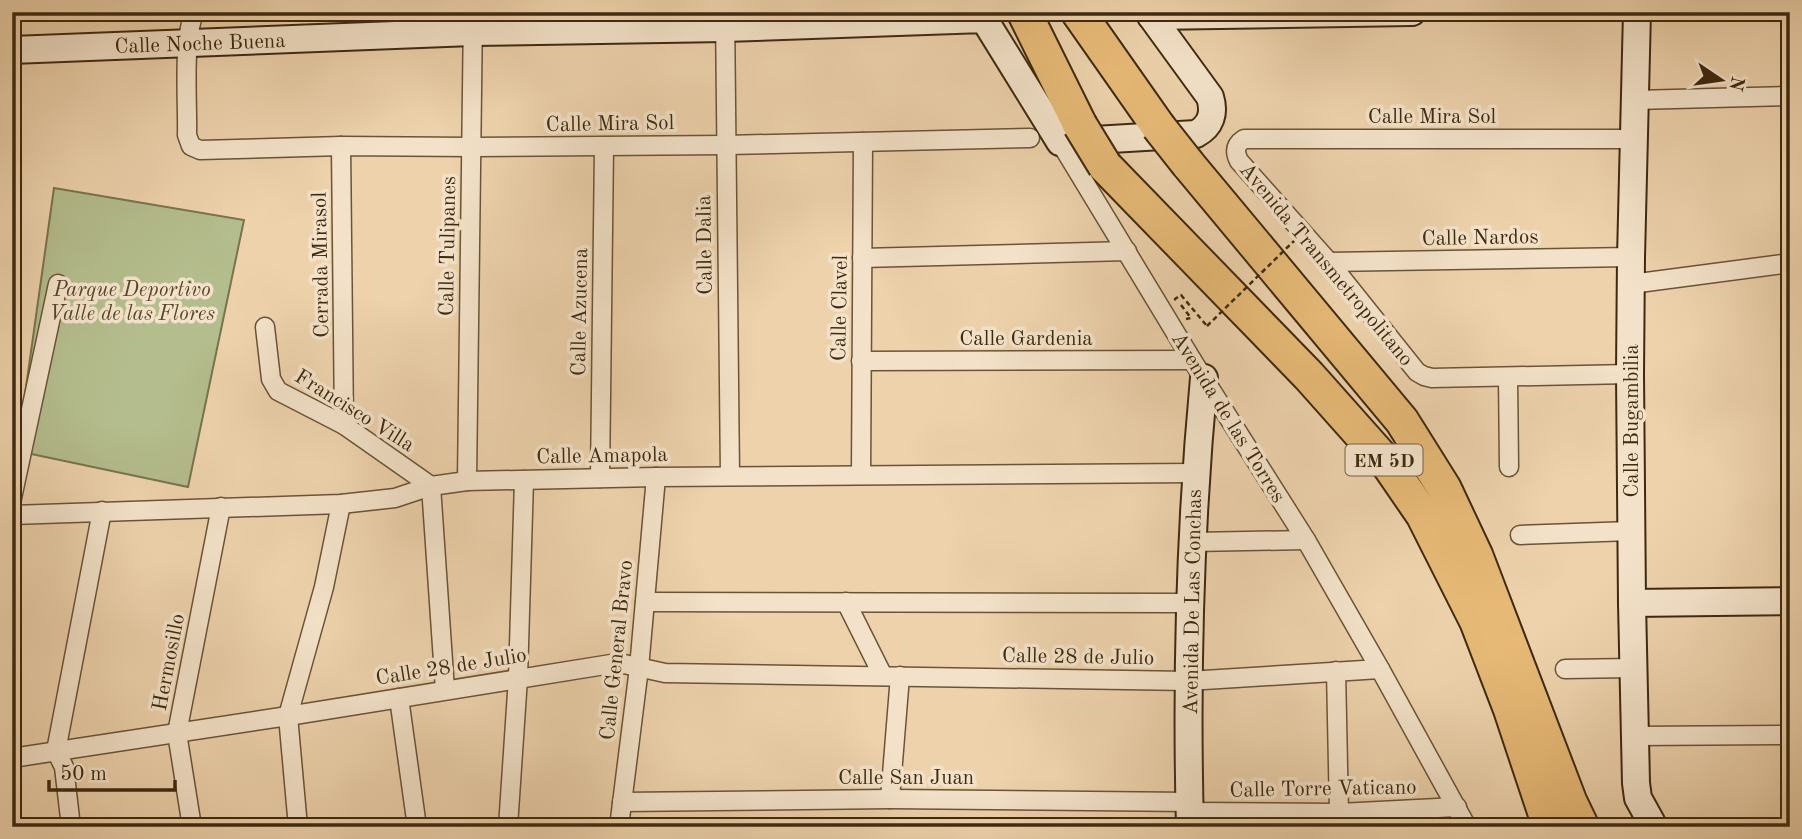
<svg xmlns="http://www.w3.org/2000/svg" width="1802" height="839" font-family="'Old Standard TT',serif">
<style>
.green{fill:#b4bd8d;stroke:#79744e;stroke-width:2}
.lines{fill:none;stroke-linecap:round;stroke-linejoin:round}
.street-casing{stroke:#6a5436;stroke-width:21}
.secondary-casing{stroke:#3e2a0f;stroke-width:30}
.highway-casing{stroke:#3e2a0f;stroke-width:37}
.path{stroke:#3e2a0f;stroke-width:2.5;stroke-dasharray:5 3.5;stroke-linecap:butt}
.street{stroke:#f3e2c9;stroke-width:18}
.secondary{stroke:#f3e2c9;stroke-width:26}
.highway{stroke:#e6b976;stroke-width:33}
.highway-bridge-casing{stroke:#3e2a0f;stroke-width:37;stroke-linecap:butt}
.path-bridge{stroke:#3e2a0f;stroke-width:2.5;stroke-dasharray:5 3.5;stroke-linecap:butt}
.highway-bridge{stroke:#e6b976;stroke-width:33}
.labels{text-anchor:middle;stroke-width:7;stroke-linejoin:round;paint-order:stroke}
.shield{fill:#f3e2c9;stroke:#746147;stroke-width:2}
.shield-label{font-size:19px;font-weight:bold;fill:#3e2a0f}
.street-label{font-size:21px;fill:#3e2a0f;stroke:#f3e2c9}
.park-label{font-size:21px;font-style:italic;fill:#564728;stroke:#f3e2c9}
</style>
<rect width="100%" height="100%" fill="#edd2ac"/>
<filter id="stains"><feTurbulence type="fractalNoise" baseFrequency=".00286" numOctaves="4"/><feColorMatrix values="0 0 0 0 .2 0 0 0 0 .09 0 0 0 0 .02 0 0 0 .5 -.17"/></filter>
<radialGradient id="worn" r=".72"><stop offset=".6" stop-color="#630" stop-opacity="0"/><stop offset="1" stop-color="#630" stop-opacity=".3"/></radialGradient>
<polygon class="green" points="54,188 244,220 188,487 17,451"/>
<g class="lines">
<defs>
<g id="street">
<path d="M195,12c-13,25 -7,93 -8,123l4,11 9,4 141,-4 130,1 255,-2 304,-7"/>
<polyline points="725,12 730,476"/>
<polyline points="1635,100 1790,96"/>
<polyline points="1060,142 1192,360 1306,540 1380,669 1467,827"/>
<polyline points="341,146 344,425"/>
<polyline points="862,258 1127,251"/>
<polyline points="1329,262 1631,257"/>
<polyline points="1631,284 1790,263"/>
<polyline points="265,327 271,379 278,391 344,425 431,486 445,690"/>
<polyline points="861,361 1192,360"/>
<path d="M1630,374l-198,4 -8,-2 -7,-4 -88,-110 -90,-101c-5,-10 -4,-16 5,-22h389"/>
<polyline points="1508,377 1509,467"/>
<polyline points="861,475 863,142"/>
<polyline points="600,478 604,147"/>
<polyline points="467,481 473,12"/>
<polyline points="12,498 58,284"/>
<polyline points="12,515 341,504 395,498 431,486 467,481 656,477 1195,473"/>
<polyline points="1520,535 1631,531"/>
<polyline points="1193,542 1306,540"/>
<polyline points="645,602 1191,603"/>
<polyline points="846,602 883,676"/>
<polyline points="1565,669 1633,668"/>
<polyline points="1336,671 1339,813"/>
<polyline points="399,698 417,827"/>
<polyline points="1635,736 1790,735"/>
<polyline points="12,758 288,716 611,664 624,664 665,673 1188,681 1380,669"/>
<polyline points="890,799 900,676"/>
<polyline points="622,802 890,799 1190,802"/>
<polyline points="1190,812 1339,813 1457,807"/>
<polyline points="71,827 64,767 56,751 102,511"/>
<polyline points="192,827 177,733 221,507"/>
<polyline points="298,827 288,716 324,587 341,504"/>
<polyline points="508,827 518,678 524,480"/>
<polyline points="619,827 639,668 656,477"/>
</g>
<g id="secondary">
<polyline points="1637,12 1631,257 1630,374 1632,603 1636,783 1638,798 1654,827"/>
<polyline points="1151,16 1412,12"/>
<path d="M12,50l460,-18 253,-4 259,-9 76,123 136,-8c15,-8 19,-21 14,-37l-59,-81"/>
<polyline points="1632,603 1790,601"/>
<path d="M1190,827c-4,-150 0,-300 14,-449"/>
</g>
<g id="highway">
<polyline points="1024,12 1080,125"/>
<polyline points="1078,12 1158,126"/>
<polyline points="1188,164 1402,421 1444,488 1476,556 1570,802 1582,827"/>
<polyline points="1105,166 1309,376 1390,467 1423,515 1477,622 1510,708 1546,816 1551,827"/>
</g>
</defs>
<use href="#street" class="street-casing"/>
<use href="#secondary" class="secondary-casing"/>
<use href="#highway" class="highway-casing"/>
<g class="path">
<polyline points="1176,300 1175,299 1181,295 1207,326"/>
<polyline points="1181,305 1191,318 1186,319"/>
</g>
<use href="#street" class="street"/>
<use href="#secondary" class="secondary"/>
<use href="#highway" class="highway"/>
<defs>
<g id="highway-bridge">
<polyline points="1080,125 1105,166"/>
<polyline points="1158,126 1188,164"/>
</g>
</defs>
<use href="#highway-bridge" class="highway-bridge-casing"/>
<polyline class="path-bridge" points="1207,326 1299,236"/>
<use href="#highway-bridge" class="highway-bridge"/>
</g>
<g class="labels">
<rect class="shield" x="1345.5" y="444.5" width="77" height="31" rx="5"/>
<g class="shield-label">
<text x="1384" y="467">EM 5D</text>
</g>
<g class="street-label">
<text transform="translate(200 43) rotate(-2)" y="7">Calle Noche Buena</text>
<text x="1432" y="123">Calle Mira Sol</text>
<text transform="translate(610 123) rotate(-1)" y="7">Calle Mira Sol</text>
<text transform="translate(1480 237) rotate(-1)" y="7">Calle Nardos</text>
<text transform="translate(704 245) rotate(-91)" y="7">Calle Dalia</text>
<text transform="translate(447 246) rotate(-89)" y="7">Calle Tulipanes</text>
<text transform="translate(1327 264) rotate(50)" y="7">Avenida Transmetropolitano</text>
<text transform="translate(320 265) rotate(-91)" y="7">Cerrada Mirasol</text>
<text transform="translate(839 308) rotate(-89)" y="7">Calle Clavel</text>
<text transform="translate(579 312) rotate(-89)" y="7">Calle Azucena</text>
<text x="1026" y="345">Calle Gardenia</text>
<text transform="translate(355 410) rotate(32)" y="7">Francisco Villa</text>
<text transform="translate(1229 417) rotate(58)" y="7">Avenida de las Torres</text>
<text transform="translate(1631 421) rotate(-90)" y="7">Calle Bugambilia</text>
<text transform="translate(602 455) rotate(-1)" y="7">Calle Amapola</text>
<text transform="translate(1192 602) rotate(-89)" y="7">Avenida De Las Conchas</text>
<text transform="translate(616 650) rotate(-84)" y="7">Calle General Bravo</text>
<text transform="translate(1078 656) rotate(1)" y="7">Calle 28 de Julio</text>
<text transform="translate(168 662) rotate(-79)" y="7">Hermosillo</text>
<text transform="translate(451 666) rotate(-9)" y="7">Calle 28 de Julio</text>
<text x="906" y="784">Calle San Juan</text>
<text transform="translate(1323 788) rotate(-1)" y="7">Calle Torre Vaticano</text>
</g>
<g class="park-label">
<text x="132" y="296">Parque Deportivo<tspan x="132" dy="24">Valle de las Flores</tspan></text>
</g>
</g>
<rect width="1802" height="839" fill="none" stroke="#edd2ac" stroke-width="42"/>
<rect x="14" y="14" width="1774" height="811" fill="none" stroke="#3e2a0f" stroke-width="3.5"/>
<rect x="21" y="21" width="1760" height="797" fill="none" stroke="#3e2a0f" stroke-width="2"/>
<g transform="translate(1721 80) rotate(103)" stroke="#f3e2c9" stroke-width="5" paint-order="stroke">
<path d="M0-5L12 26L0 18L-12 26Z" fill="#3e2a0f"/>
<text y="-10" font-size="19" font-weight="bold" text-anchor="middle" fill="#3e2a0f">N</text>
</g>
<path d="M49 780v10h126v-10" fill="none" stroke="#3e2a0f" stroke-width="3.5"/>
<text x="60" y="780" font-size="21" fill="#3e2a0f" stroke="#f3e2c9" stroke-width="5" paint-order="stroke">50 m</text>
<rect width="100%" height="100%" filter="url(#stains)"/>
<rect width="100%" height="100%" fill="url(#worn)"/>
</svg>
